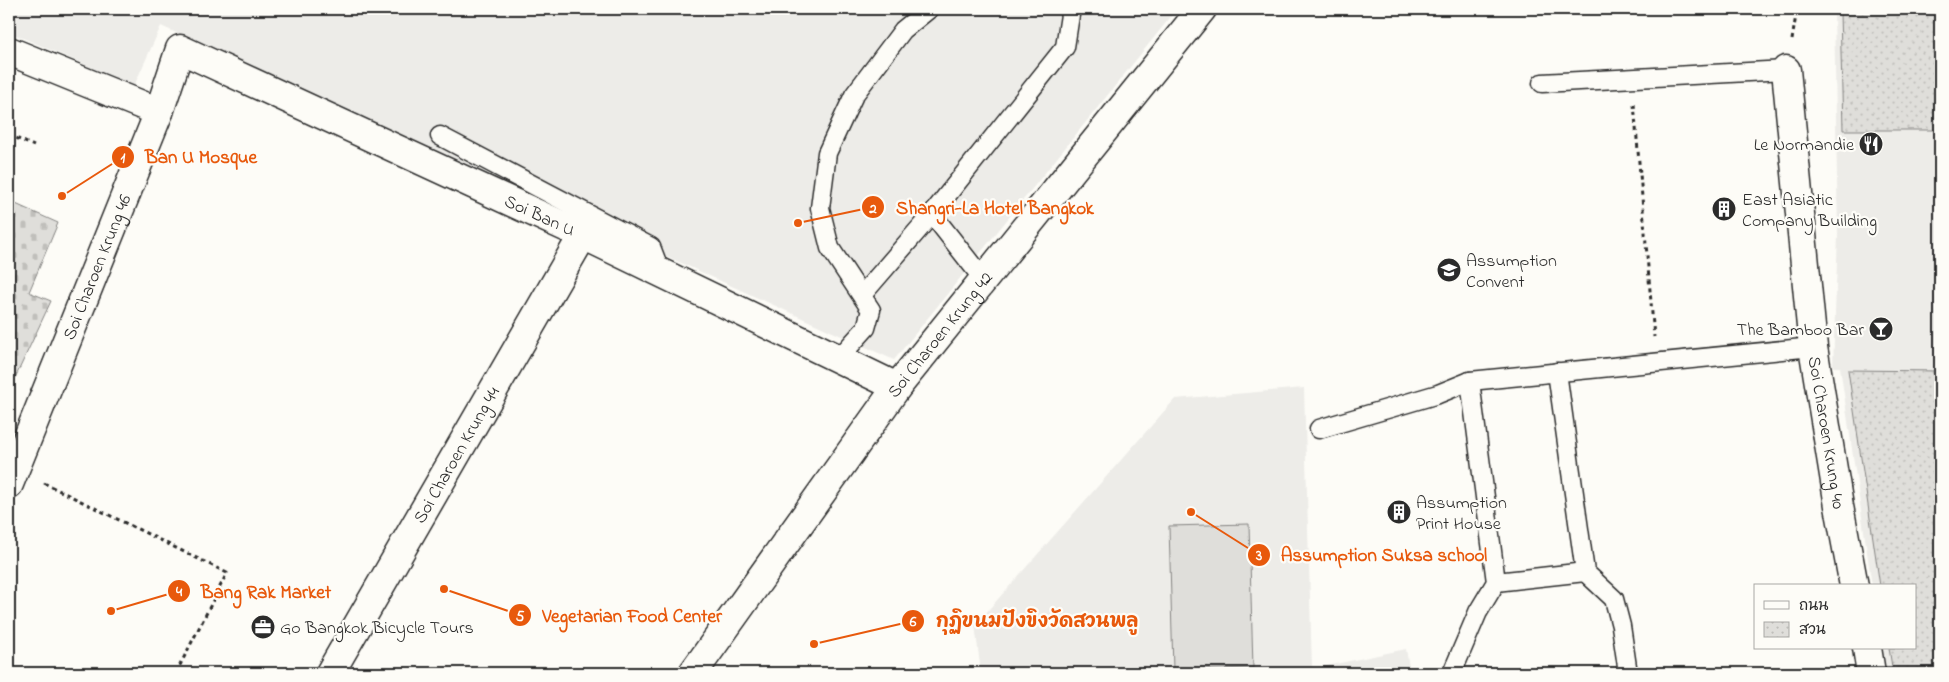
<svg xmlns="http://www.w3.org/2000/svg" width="1949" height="682" font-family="'Indie Flower','Playpen Sans Thai',sans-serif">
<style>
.built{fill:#edece8}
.grass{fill:#dfdeda;stroke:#858482}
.cemetery{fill:url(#cemetery-stones);stroke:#858482}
.park{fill:url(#park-dots);stroke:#858482}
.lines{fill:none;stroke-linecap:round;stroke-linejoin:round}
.lane-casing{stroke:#2b2b2b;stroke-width:21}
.street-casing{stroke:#2b2b2b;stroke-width:31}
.path{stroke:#2b2b2b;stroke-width:3;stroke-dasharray:4 4;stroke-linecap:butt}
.lane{stroke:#fdfcf7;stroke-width:18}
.street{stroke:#fdfcf7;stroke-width:28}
.labels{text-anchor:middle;stroke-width:4.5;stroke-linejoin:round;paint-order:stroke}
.poi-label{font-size:18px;fill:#2b2b2b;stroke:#fdfcf7;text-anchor:start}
.street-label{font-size:18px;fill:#2b2b2b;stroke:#fdfcf7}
.leader{fill:none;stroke:#e8590c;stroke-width:2}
.callout-dot{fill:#e8590c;stroke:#fdfcf7;stroke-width:2}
.mark-label{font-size:15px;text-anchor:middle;font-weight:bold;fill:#fff}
.callout-label{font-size:19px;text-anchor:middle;font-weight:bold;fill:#e8590c;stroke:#fdfcf7;stroke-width:4.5;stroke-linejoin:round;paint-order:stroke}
</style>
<defs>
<pattern id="cemetery-stones" width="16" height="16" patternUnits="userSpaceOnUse" patternTransform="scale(1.25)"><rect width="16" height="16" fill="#dfdeda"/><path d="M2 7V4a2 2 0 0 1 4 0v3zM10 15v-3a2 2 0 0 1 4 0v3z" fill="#c0bfbb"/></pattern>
<pattern id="park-dots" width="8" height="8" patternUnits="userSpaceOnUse" patternTransform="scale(1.25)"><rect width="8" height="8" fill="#dfdeda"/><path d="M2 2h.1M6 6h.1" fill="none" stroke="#c0bfbb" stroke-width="1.8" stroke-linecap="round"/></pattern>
</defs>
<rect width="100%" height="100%" fill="#fdfcf7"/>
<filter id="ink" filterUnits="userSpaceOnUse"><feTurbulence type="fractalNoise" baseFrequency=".02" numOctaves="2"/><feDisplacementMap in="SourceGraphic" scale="10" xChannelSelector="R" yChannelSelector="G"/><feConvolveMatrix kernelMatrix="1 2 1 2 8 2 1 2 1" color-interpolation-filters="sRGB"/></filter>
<g filter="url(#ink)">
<g class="built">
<polygon points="9,9 1177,9 894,360 161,26 134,86 9,32"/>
<polygon points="1834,9 1940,9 1940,673 1885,673 1881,648 1915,648 1915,586 1872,586 1840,367 1833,367 1838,235"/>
<polygon points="1304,388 1312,669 1406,649 1410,673 981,673 975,625 1175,399"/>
</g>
<polygon class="grass" points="1249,524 1253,668 1173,670 1169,526"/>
<polygon class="cemetery" points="9,201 58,223 29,292 51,301 9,391"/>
<g class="park">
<polygon points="1940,9 1940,130 1843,130 1840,13"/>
<polygon points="1848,370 1940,371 1940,673 1893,673 1889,648 1915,648 1915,586 1880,586"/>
</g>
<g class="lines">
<defs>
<g id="lane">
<polyline points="1542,83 1786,70"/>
<polyline points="440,136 651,247 656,260 648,267"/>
<polyline points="983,279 932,214 1065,47 1070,15 1068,9"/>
<polyline points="862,295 932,214"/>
<polyline points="838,359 866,328 871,310 830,248 820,208 827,153 854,95 903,30 929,9"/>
<polyline points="1557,372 1585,572 1614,599 1621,626 1628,673"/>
<polyline points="1319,429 1438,394 1470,381 1813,347"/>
<polyline points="1496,582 1585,572"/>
<polyline points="1452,673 1478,612 1496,582 1470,381"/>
</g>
<g id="street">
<polyline points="9,51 159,112"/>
<path id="s1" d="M1786,70l27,277 26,159 15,80"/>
<path id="s2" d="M9,484l150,-372 21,-63 403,186 314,152"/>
<polyline points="1867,648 1871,673"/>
<path id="s3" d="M330,673l253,-438"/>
<path id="s4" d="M693,673l204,-286 305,-378"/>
</g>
</defs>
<use href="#lane" class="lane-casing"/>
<use href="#street" class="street-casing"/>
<g class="path">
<polyline points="1792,40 1797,9"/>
<polyline points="1634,104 1654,337"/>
<polyline points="9,135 34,146"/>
<polyline points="44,483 227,573 176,673"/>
</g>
<use href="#lane" class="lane"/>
<use href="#street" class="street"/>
</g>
</g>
<defs>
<symbol id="restaurant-disc" viewBox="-11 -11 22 22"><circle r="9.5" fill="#2b2b2b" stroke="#fdfcf7"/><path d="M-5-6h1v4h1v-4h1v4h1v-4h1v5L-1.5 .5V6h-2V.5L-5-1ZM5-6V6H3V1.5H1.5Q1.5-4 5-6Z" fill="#fff"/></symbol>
<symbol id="building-disc" viewBox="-11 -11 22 22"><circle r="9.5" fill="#2b2b2b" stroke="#fdfcf7"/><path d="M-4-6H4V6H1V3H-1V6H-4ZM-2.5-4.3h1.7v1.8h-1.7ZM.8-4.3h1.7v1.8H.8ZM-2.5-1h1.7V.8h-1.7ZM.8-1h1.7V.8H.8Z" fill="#fff"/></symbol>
<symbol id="school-disc" viewBox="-11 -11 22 22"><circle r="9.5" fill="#2b2b2b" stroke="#fdfcf7"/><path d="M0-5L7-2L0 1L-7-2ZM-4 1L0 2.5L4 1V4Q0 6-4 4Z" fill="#fff"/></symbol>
<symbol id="bar-disc" viewBox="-11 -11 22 22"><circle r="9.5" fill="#2b2b2b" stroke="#fdfcf7"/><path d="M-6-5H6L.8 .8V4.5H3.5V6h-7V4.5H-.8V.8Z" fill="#fff"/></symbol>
<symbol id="office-disc" viewBox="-11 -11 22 22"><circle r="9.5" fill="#2b2b2b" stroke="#fdfcf7"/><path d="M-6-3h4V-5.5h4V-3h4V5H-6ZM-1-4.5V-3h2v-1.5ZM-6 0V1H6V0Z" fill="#fff"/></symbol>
</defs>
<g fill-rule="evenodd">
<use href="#restaurant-disc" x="1857" y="130" width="28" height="28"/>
<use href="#building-disc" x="1710" y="195" width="28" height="28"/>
<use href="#school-disc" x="1435" y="256" width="28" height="28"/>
<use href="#bar-disc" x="1867" y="315" width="28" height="28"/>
<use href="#building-disc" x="1385" y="498" width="28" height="28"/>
<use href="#office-disc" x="249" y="613" width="28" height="28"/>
</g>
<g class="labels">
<g class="poi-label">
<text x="1854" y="150" text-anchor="end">Le Normandie</text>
<text x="1742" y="205">East Asiatic<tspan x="1742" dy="21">Company Building</tspan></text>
<text x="1466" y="266">Assumption<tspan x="1466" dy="21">Convent</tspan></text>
<text x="1864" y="335" text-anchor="end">The Bamboo Bar</text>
<text x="1416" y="508">Assumption<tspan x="1416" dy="21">Print House</tspan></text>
<text x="280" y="633">Go Bangkok Bicycle Tours</text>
</g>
<g class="street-label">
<text dy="6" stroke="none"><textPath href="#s2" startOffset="864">Soi Ban U</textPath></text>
<text dy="6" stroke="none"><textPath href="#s2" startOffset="234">Soi Charoen Krung 46</textPath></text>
<text dy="6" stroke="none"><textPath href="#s4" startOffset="419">Soi Charoen Krung 42</textPath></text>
<text dy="6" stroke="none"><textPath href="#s1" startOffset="365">Soi Charoen Krung 40</textPath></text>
<text dy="6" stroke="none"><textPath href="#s3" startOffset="252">Soi Charoen Krung 44</textPath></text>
</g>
</g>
<path class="leader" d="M62 196L123 157M798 223L873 207M1191 512L1259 555M111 611L179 591M444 589L520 615M814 644L913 621"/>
<g class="callout-dot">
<circle cx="62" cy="196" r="5"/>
<circle cx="798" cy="223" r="5"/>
<circle cx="1191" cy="512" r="5"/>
<circle cx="111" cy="611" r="5"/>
<circle cx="444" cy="589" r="5"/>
<circle cx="814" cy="644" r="5"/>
<circle cx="123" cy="157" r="12"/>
<circle cx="873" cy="207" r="12"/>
<circle cx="1259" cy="555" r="12"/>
<circle cx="179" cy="591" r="12"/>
<circle cx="520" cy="615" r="12"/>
<circle cx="913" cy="621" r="12"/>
</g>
<g class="mark-label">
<text x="123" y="162">1</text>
<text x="873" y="213">2</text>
<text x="1259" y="560">3</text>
<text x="179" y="596">4</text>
<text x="520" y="621">5</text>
<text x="913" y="626">6</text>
</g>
<g class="callout-label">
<text x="201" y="163">Ban U Mosque</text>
<text x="995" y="214">Shangri-La Hotel Bangkok</text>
<text x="1384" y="561">Assumption Suksa school</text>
<text x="266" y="598">Bang Rak Market</text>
<text x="632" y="622">Vegetarian Food Center</text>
<text x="1037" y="627">กุฏิขนมปังขิงวัดสวนพลู</text>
</g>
<rect width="1949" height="682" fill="none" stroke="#fdfcf7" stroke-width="30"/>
<rect x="15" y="15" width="1919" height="652" fill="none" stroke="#2b2b2b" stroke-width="2" filter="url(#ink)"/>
<rect x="1754" y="584" width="162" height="65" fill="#fdfcf7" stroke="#a9a8a5"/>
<rect x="1764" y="601" width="25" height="8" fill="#fdfcf7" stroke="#a9a8a5"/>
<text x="1799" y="610" font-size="15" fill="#2b2b2b">ถนน</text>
<rect x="1764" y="622" width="25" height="15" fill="url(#park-dots)" stroke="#a9a8a5"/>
<text x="1799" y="634" font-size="15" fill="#2b2b2b">สวน</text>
</svg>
